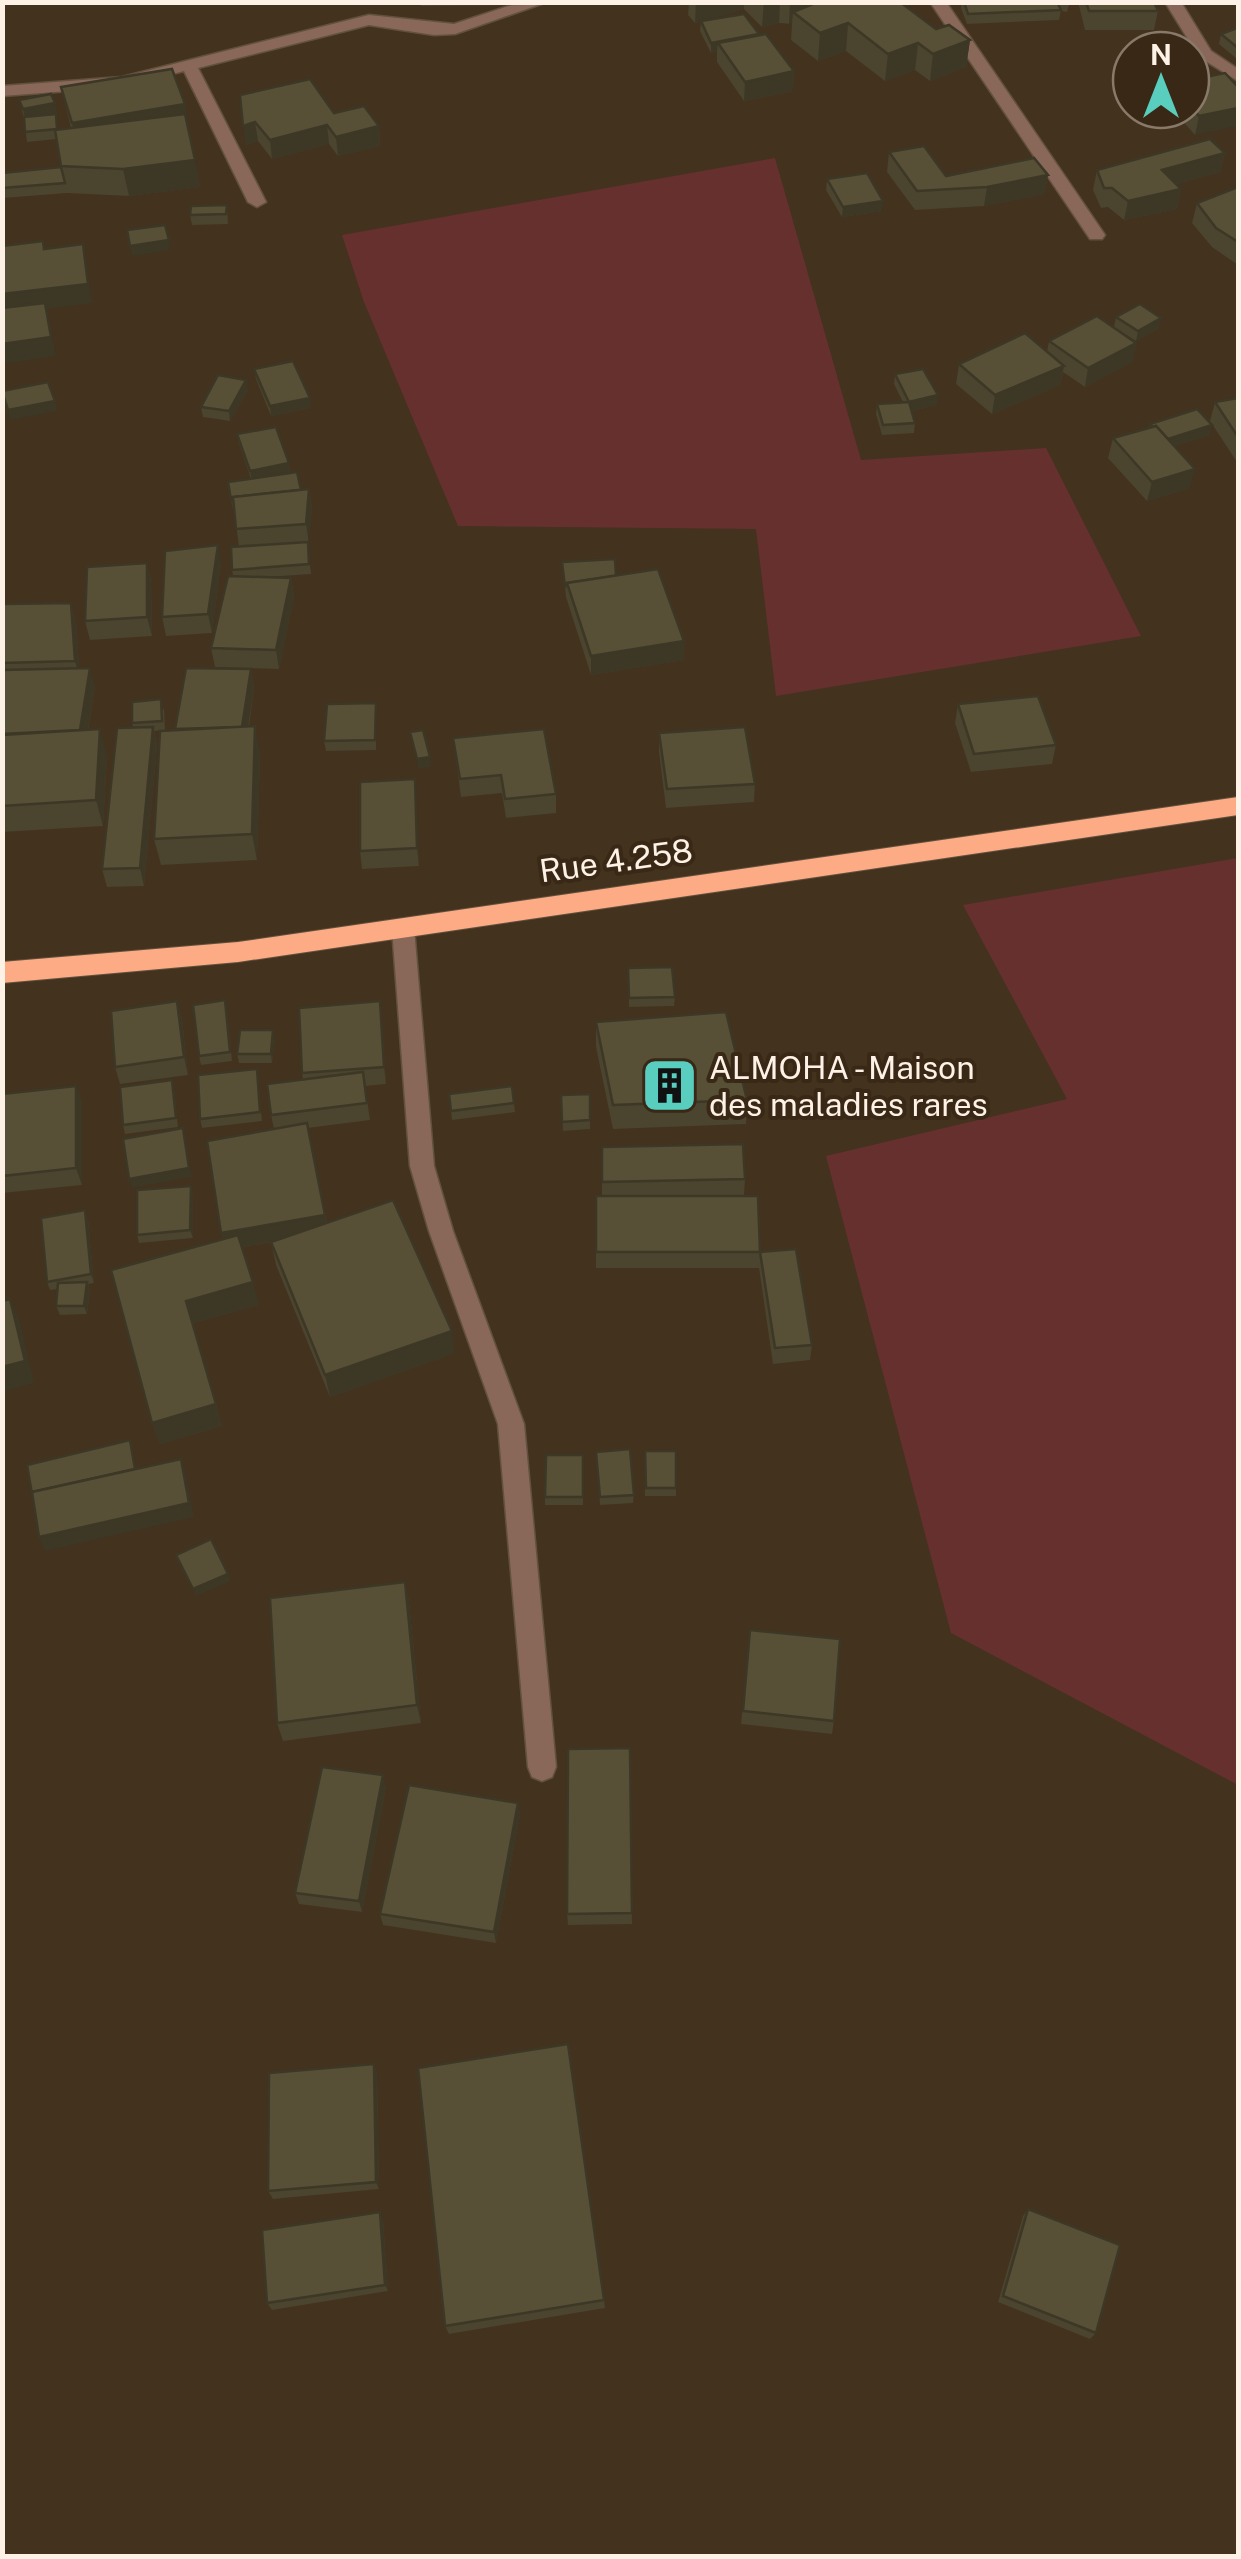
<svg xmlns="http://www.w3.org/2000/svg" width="1241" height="2559" font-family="'Public Sans',sans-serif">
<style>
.green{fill:#66302f}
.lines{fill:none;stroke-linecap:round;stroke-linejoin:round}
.street-casing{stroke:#61513e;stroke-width:3}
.highway-casing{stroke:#61513e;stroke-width:2}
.street{fill:#896859;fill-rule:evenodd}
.highway{fill:#fcab85;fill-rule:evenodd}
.wall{fill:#4b442e}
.shaded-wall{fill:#3d3726}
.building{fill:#574f36;stroke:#3d3726;stroke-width:2.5}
.labels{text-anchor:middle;stroke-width:8;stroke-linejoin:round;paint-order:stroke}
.street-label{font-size:32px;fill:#fef2e7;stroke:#392815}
.poi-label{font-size:32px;fill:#fef2e7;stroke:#392815;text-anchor:start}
</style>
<rect width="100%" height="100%" fill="#43321e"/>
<g class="green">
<polygon points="775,158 861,460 1046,448 1141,636 776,696 756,529 458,526 364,302 342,235"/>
<polygon points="1238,858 1238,1785 951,1633 826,1156 1067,1099 963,905"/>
</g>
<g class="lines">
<defs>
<g id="street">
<polygon points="521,2 547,2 455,34 434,35 369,25 198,68 266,202 257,207 248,202 184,71 122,87 2,96 2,86 122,77 369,15 454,24"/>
<polygon points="930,2 946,2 1105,235 1102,239 1090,239"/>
<polygon points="1165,2 1181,2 1211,51 1238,69 1238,81 1199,57"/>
<polygon points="403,920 414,928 434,1166 453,1231 524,1424 556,1767 552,1777 542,1781 532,1777 528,1767 498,1424 429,1231 410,1166 392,928"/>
</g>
<polygon id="highway" points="1238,797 1238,815 238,962 2,983 2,962 238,942"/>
</defs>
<use href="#street" class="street-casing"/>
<use href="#highway" class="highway-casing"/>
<use href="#street" class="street"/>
<use href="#highway" class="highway"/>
</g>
<g class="wall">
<polygon points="421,2 527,2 527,5 421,6"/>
<polygon points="689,2 906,2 906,7 936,29 970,40 966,67 930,81 915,70 885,81 846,51 818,61 791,40 792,24 779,23 762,27 744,9 695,23 688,15"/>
<polygon points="962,2 1070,2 1067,12 1061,11 1059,20 967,24 961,8"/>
<polygon points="1078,2 1154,2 1158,11 1154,30 1085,30"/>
<polygon points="701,21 759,34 794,71 793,91 744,101 717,62 717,51 711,53 700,31"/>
<polygon points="1238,30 1238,60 1219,44 1221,34"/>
<polygon points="1225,73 1195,135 1173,110 1191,110 1191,80"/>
<polygon points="61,87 185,104 187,123 200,187 129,196 67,193 3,198 2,173 61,167 57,139 27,142 24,118 19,100 57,113 50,115 58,130 71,128"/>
<polygon points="240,95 334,113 379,126 380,146 338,156 329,144 272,159 258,141 246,145"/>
<polygon points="889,152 946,176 1048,175 1044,194 984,206 915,210 887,172"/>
<polygon points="1225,153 1220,172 1177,184 1181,189 1177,209 1124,220 1108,207 1101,208 1093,190 1097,170"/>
<polygon points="827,179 882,211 842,217 826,190"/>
<polygon points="1238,187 1238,265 1212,247 1192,223 1197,203"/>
<polygon points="227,205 228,224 192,225 190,215"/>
<polygon points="1116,317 1159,328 1136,341 1114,327"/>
<polygon points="1049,341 1136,343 1132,362 1085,387 1063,372 1060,385 992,414 956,384 959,364 1047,352"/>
<polygon points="254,369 311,408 271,416 256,379"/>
<polygon points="895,374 937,405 912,411 915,423 914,433 882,435 876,414 877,404 903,402 894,384"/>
<polygon points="248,390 230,421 203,417 201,407"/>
<polygon points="1238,398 1238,462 1237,462 1210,421 1215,402"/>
<polygon points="1150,424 1210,435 1175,446 1190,488 1147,501 1108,458 1113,438 1149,427"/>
<polygon points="237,434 289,463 290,473 301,490 309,489 312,508 308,543 311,574 266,577 291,578 294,597 279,669 215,667 211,648 233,576 232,570 239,547 234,509 233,510 228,482 251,479 239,444"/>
<polygon points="562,562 616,576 684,641 684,660 591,675 566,597"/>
<polygon points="147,563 151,582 152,636 90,640 85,621"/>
<polygon points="221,564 212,633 166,636 162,617"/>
<polygon points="71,603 76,622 79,668 95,687 88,730 107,755 103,826 2,832 2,604"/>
<polygon points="251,669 254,688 249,727 260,753 257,860 161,865 154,839 175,729"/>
<polygon points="376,703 376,750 326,751 324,741"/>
<polygon points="958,704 1056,745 1052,764 971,772 955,723"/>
<polygon points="164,709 165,730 154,731 157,746 144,886 107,887 102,869 133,727 132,723"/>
<polygon points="659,733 755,784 754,802 666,808 659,752"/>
<polygon points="453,738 556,794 556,813 506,818 502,793 461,797"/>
<polygon points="415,779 419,866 362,869 360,851"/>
<polygon points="628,968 675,997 674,1006 629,1007"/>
<polygon points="177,1001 182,1019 188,1075 120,1084 115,1067"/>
<polygon points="227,1010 232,1061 201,1065 199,1056"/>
<polygon points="382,1019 386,1084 365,1086 370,1120 308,1128 327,1223 455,1353 330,1397 276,1265 271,1242 276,1241 242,1247 259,1305 193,1323 222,1426 160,1444 152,1423 223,1239 221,1233 274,1129 271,1115 303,1080 302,1073"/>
<polygon points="596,1022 747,1100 746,1124 613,1129 596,1047"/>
<polygon points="275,1039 272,1063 239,1063 237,1054"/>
<polygon points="257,1069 262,1121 202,1128 200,1119"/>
<polygon points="76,1086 82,1103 82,1185 2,1193 2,1094"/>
<polygon points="174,1089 178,1127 125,1134 123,1125"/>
<polygon points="449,1094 514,1103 515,1112 452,1120"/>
<polygon points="590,1094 590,1129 563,1131 561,1095"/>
<polygon points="602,1147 745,1179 744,1196 760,1252 812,1345 810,1360 773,1364 759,1268 596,1268 596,1196 602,1196"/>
<polygon points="191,1186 193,1195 193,1238 139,1243 137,1235"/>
<polygon points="88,1219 94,1283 88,1284 90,1290 87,1314 60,1315 56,1306 58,1289 50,1290 47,1282"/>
<rect x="645" y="1451" width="31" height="45"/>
<polygon points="596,1452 634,1495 633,1503 600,1505"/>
<polygon points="583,1455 583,1505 545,1505 545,1497"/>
<polygon points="405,1582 409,1602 421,1723 283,1741 277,1723"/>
<polygon points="750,1630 834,1721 832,1734 741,1724"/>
<polygon points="630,1748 632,1924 568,1925 567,1914"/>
<polygon points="386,1787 362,1912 299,1904 295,1893"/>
<polygon points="518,1803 520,1815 496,1943 383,1925 380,1914"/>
<polygon points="374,2064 377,2073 379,2189 273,2199 268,2191"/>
<polygon points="1028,2209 1096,2333 1090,2339 998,2302 1023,2216"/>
<polygon points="383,2220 388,2291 272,2310 267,2303"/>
<polygon points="604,2300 605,2308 449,2334 445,2326"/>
</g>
<g class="shaded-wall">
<polygon points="696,2 744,2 744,9 695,23"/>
<polygon points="764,2 780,2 779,23 762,27"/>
<polygon points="790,2 849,2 793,12 792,24 789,25"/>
<polygon points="848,23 846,51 818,61 820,33"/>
<polygon points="759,34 718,43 717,51 711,53 711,43"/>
<polygon points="970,40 966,67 930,81 933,54"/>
<polygon points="918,43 915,70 885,81 888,54"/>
<polygon points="794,71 793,91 744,101 745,82"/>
<polygon points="55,103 57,113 25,119 23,109"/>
<polygon points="185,104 188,123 76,142 72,123"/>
<polygon points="1238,108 1238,126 1195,135 1199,116"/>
<polygon points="255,122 258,141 246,145 243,126"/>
<polygon points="327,125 329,144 272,159 270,140"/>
<polygon points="379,126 380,146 338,156 336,137"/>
<polygon points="1225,153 1220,172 1158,189 1162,170"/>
<polygon points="195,160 200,187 129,196 123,169"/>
<polygon points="1048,175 1044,194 984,206 987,187"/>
<polygon points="1181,189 1177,209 1124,220 1128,201"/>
<polygon points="883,201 882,211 842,217 843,207"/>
<polygon points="169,240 170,250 132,256 130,246"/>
<polygon points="83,244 92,303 47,309 56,356 2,364 2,294"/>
<polygon points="1161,318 1159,328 1136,341 1138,331"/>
<polygon points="1136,343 1132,362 1085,387 1088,368"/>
<polygon points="1064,366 1060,385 992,414 995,395"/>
<polygon points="246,380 248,390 230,421 229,411"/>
<polygon points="938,395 937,405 908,412 909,402"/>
<polygon points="310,398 311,408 271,416 270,406"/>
<polygon points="55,401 57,411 10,420 8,410"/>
<polygon points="1212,425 1210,435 1163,450 1165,440"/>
<polygon points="289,463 290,473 252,481 250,471"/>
<polygon points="1195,469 1190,488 1147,501 1152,482"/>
<polygon points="309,489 312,508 309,543 306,524"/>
<polygon points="218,545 221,564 212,633 208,614"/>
<polygon points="147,563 151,582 152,636 147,617"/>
<polygon points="291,578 294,597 279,669 276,650"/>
<polygon points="71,603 76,622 80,680 75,661"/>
<polygon points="684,641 684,660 591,675 591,656"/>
<polygon points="90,668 95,687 84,752 79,733"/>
<polygon points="251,669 254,688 245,748 242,729"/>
<polygon points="255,726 260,753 257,860 252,834"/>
<polygon points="153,727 157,746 144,886 140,868"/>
<polygon points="100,729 107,755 103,826 96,800"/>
<polygon points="430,757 431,767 418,769 417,759"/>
<polygon points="415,779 417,798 419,866 417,848"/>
<polygon points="177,1001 182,1019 188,1075 184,1057"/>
<polygon points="380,1001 382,1019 386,1084 384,1067"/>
<polygon points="273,1030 275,1039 272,1063 271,1054"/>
<polygon points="76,1086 82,1103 82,1185 76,1168"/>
<polygon points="183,1128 192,1177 132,1188 129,1179"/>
<polygon points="191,1186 193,1195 193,1238 190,1230"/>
<polygon points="85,1210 88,1219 94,1283 91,1274"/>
<polygon points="325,1215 329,1231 226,1250 221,1233"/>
<polygon points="87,1282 90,1290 87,1314 84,1306"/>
<polygon points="253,1282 259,1305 193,1323 222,1426 160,1444 152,1423 186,1301"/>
<polygon points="10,1299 20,1321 34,1383 2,1392 2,1367"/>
<polygon points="452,1331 455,1353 330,1397 325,1375"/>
<polygon points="181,1459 186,1474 194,1517 45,1551 39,1537"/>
<polygon points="228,1574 231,1581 196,1596 193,1589"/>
<polygon points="405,1582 409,1602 421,1723 417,1705"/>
<polygon points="383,1775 386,1787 362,1912 359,1901"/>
<polygon points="518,1803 520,1815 496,1943 494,1932"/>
<polygon points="374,2064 377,2073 379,2189 376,2182"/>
<polygon points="380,2212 383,2220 388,2291 385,2285"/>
</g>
<g class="building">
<polygon points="818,2 900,2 936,29 949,25 970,40 933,54 918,43 888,54 848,23 820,33 793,12"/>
<polygon points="964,2 1057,2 1061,10 968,14"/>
<polygon points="1086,2 1154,2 1158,11 1089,11"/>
<polygon points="744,14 759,34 711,43 701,21"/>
<polygon points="1237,28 1238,30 1238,48 1221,34"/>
<polygon points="766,34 794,71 745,82 718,43"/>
<polygon points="172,69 185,104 72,123 61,87"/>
<polygon points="1225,73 1238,87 1238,108 1199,116 1191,106 1191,80"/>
<polygon points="310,79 334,113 364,106 379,126 336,137 327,125 270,140 255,122 243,126 240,95"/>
<polygon points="51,94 55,103 23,109 19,100"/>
<polygon points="56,114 57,129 25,132 24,117"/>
<polygon points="185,114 195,160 123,169 61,166 55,130"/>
<polygon points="1210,139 1225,153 1162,170 1181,189 1128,201 1112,188 1104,188 1097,170"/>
<polygon points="924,146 946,176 1034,158 1048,175 987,187 917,191 889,152"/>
<polygon points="61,167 65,183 2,188 2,173"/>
<polygon points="867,173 883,201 843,207 827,179"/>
<polygon points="1238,187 1238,242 1216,228 1197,203"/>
<polygon points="227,205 226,214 190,215 191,206"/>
<polygon points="165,225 169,240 130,246 127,230"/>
<polygon points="43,241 44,249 83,244 88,284 2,294 2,246"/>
<polygon points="45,303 51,337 2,344 2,308"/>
<polygon points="1140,304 1161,318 1138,331 1116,317"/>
<polygon points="1097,316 1136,343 1088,368 1049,341"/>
<polygon points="1025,333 1064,366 995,395 959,364"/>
<polygon points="293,361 310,398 270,406 254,369"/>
<polygon points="923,369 938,395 909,402 915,423 883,425 877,404 909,402 895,374"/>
<polygon points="218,375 246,380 229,411 201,407"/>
<polygon points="48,382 55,401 8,410 2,391"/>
<polygon points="1238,398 1238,437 1215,402"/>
<polygon points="1197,409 1212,425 1168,439 1156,426 1152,427 1150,424"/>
<polygon points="1156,426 1195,469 1152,482 1113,438"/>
<polygon points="276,427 289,463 250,471 237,434"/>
<polygon points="297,472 301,490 233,497 234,499 231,500 228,482"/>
<polygon points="309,489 306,524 236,529 233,497"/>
<polygon points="308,542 309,564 232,570 231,547"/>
<polygon points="218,545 208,614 162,617 165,551"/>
<polygon points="615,559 616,576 567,583 565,587 562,562"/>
<polygon points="147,563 147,617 85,621 87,567"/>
<polygon points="658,569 684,641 591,656 567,583"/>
<polygon points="228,576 291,578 276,650 211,648"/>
<polygon points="71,603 75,661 2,663 2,604"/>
<polygon points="90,668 80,730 2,734 2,670"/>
<polygon points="186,668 251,669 242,727 175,729"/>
<polygon points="1038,696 1056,745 974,754 958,704"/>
<polygon points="161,699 162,721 132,723 132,702"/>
<polygon points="376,703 375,740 324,741 327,704"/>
<polygon points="255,726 252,834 154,839 160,731"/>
<polygon points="153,727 140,868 102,869 117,728"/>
<polygon points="745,727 755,784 667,789 659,733"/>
<polygon points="100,729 96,800 2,806 2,735"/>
<polygon points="544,729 556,794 505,799 501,775 460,779 453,738"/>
<polygon points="423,730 430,757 417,759 410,732"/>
<polygon points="415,779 417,848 360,851 360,782"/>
<polygon points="672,967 675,997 629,998 628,968"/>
<polygon points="225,1000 230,1052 199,1056 193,1005"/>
<polygon points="177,1001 184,1057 115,1067 111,1011"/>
<polygon points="380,1001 384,1067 302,1073 299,1008"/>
<polygon points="726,1012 747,1100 613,1105 596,1022"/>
<polygon points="240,1030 273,1030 271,1054 237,1054"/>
<polygon points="257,1069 260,1112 200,1119 198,1075"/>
<polygon points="363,1072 367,1103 271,1115 267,1084"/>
<polygon points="172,1080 176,1118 123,1125 120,1087"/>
<polygon points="76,1086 76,1168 2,1176 2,1094"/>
<polygon points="512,1086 514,1103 451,1111 449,1094"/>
<polygon points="590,1094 590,1120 562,1122 561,1095"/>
<polygon points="307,1123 325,1215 221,1233 207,1141"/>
<polygon points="183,1128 189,1168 129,1179 123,1139"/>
<polygon points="743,1144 745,1179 602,1182 602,1147"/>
<polygon points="191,1186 190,1230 137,1235 137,1190"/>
<polygon points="596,1196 758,1196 760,1252 796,1249 812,1345 775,1348 760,1252 596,1252"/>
<polygon points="393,1200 452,1331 325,1375 271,1242"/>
<polygon points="85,1210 91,1274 47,1282 41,1218"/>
<polygon points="238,1235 253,1282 186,1301 216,1404 152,1423 111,1270"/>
<polygon points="87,1282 84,1306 56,1306 58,1283"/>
<polygon points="10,1299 25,1361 2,1367 2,1301"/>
<polygon points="130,1440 135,1469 32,1492 32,1494 27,1465"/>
<polygon points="630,1449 634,1495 600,1497 596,1452"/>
<polygon points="645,1451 676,1451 676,1488 646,1488"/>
<polygon points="546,1455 583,1455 583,1497 545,1497"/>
<polygon points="181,1459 189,1503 39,1537 32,1492"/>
<polygon points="211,1539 228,1574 193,1589 176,1555"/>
<polygon points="405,1582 417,1705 277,1723 270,1598"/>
<polygon points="750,1630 840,1639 834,1721 743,1711"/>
<polygon points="630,1748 632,1913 567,1914 568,1749"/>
<polygon points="322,1767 383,1775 359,1901 295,1893"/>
<polygon points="409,1785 518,1803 494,1932 380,1914"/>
<polygon points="568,2044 604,2300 445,2326 418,2068"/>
<polygon points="374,2064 376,2182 268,2191 269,2073"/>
<polygon points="1028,2209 1120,2245 1096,2333 1003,2296"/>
<polygon points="380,2212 385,2285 267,2303 262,2230"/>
</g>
<defs>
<symbol id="building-square" viewBox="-11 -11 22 22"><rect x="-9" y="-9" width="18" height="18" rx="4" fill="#59cebf" stroke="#392815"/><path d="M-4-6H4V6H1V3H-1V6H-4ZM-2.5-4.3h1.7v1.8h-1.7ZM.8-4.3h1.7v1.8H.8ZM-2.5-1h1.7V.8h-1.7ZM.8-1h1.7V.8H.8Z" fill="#111"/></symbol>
</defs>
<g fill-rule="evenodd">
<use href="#building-square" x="638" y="1054" width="63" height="63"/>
</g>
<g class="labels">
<g class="street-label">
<text transform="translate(616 861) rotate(-8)" y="11">Rue 4.258</text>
</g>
<g class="poi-label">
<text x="709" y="1079">ALMOHA - Maison<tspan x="709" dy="37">des maladies rares</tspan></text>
</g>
</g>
<rect width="1241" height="2559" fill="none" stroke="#fef2e7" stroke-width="10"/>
<g transform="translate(1161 80)"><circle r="48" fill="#392815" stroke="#887969" stroke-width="2.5"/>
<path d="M0-8L18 38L0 25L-18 38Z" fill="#59cebf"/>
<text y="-15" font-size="28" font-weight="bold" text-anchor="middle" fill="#fef2e7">N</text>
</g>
</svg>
